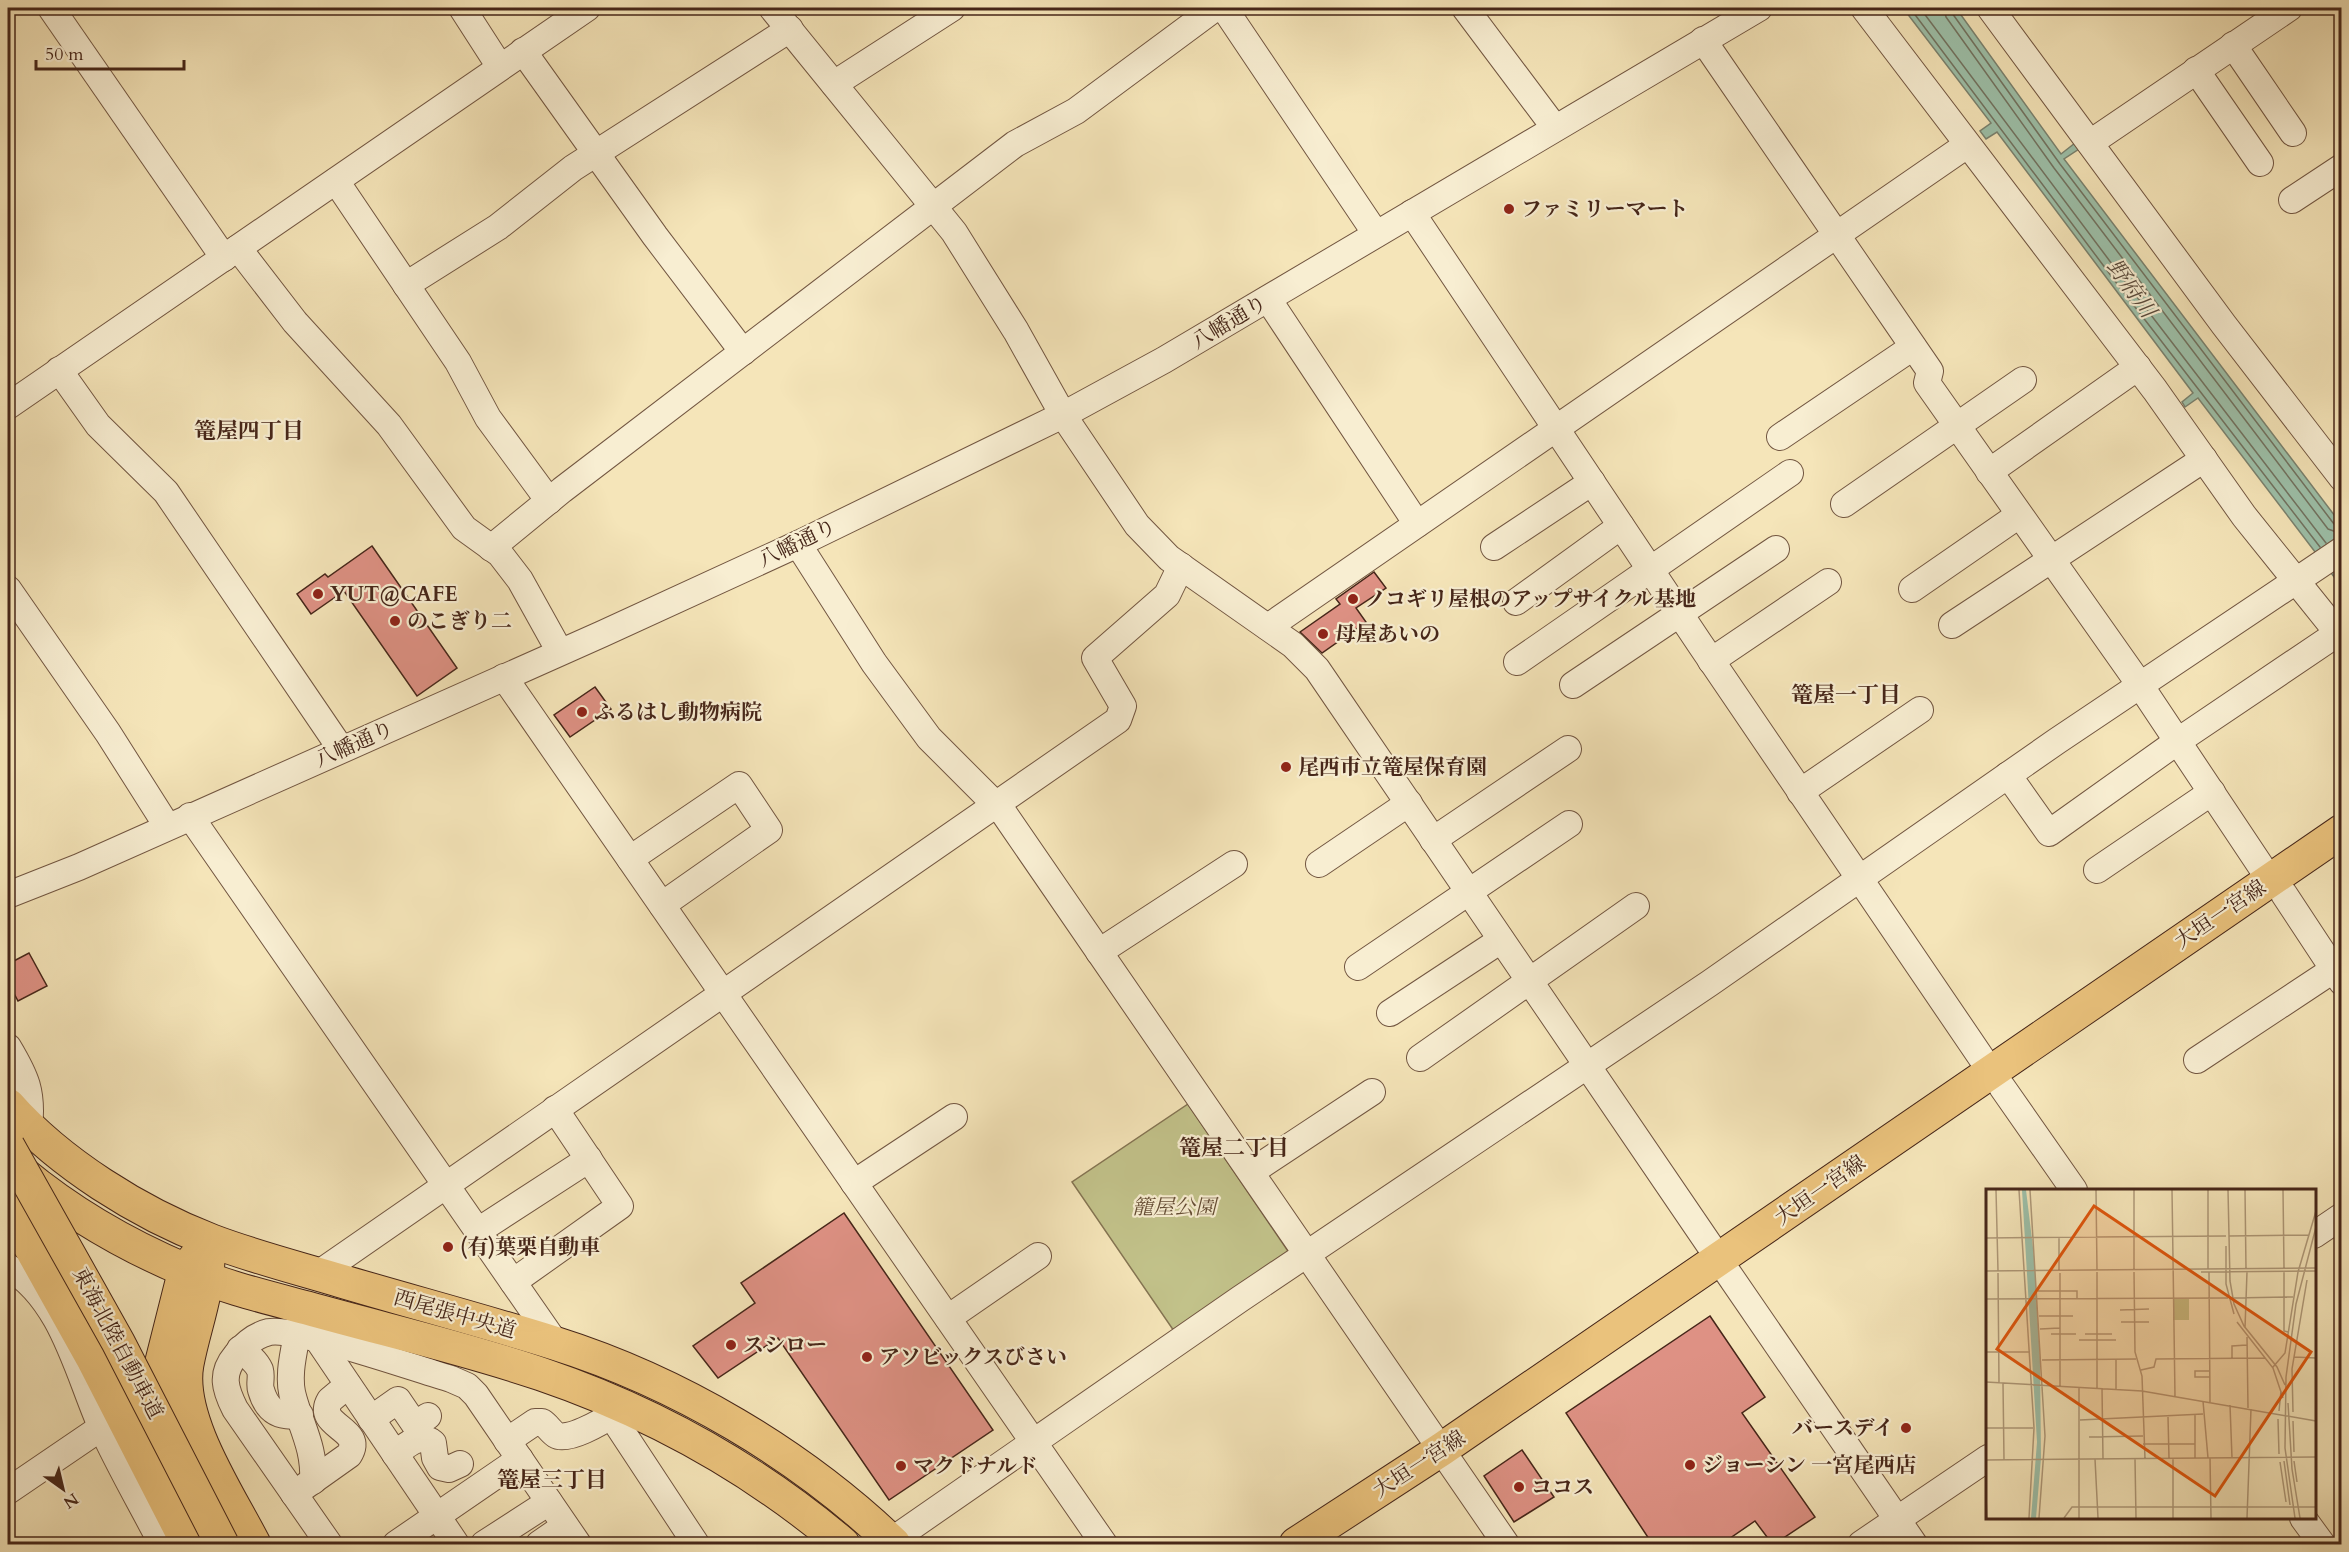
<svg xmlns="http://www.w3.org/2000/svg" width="2349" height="1552" font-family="Cardo,'Noto Serif JP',serif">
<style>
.green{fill:#c2c28a;stroke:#847452;stroke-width:1.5}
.water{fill:#9dc0a9;stroke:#7a826f;stroke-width:1.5}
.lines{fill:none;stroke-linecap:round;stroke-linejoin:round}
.shore{stroke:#727361;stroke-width:1.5}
.building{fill:#de9184;stroke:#462619;stroke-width:1.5}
.minor-casing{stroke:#725641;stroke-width:28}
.major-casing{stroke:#462619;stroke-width:35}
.highway-casing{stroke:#462619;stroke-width:35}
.minor{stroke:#f8eed2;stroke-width:26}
.major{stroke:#eac27c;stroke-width:33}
.highway{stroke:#eac27c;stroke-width:33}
.highway-bridge-casing{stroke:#462619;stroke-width:35;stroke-linecap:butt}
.highway-bridge{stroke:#eac27c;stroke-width:33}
.poi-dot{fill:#8f2418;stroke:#f8eed2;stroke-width:2}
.labels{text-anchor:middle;stroke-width:4.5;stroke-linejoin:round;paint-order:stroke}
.poi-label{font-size:21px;font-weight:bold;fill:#462619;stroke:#f8eed2;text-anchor:start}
.street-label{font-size:21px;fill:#462619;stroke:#f8eed2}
.park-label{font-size:21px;font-style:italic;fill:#654d35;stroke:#f8eed2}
.water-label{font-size:22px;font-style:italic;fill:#5c4c3d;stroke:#f8eed2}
.neighbourhood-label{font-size:22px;font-weight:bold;fill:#462619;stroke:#f8eed2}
.inset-road{fill:none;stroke:#af9979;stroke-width:1.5}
.view{fill:#e0560d;fill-opacity:0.15;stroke:#e0560d;stroke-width:3}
.inset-edge{fill:none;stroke:#462619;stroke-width:3}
</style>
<rect width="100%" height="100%" fill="#f5e5b9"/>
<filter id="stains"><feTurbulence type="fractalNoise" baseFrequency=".00333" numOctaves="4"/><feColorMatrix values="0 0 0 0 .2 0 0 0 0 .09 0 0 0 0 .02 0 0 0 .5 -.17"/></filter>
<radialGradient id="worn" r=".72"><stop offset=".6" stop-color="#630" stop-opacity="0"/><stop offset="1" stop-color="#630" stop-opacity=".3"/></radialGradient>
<polygon class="green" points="1188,1104 1292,1257 1176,1334 1072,1182"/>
<polygon class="water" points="1903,8 1956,8 2061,154 2075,143 2079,149 2064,159 2341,524 2341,586 2198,398 2185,407 2182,402 2193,393 1997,132 1986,139 1980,131 1991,123"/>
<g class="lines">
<g class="shore">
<polyline points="1910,8 2115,281 2320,547"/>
<polyline points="1920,8 2121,276 2326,543"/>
<polyline points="1944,8 1946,17 2054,168 2328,529 2342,534"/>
<polyline points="1951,8 1952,13 2060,164 2334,524 2342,526"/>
</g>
</g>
<g class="building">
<polygon points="372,546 457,668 417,696 344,591 311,614 297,594 325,574 328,577"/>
<polygon points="1374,572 1386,588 1356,608 1366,622 1322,653 1300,632 1340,604 1336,599"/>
<polygon points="595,687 611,709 570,737 554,715"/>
<polygon points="29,953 47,986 18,1001 8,982 8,964"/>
<polygon points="844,1213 993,1430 889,1500 778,1338 718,1378 693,1346 755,1303 741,1283"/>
<polygon points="1710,1316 1765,1397 1742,1413 1815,1517 1773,1545 1755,1521 1720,1545 1653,1545 1566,1413"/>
<polygon points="1522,1450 1554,1497 1514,1522 1484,1476"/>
</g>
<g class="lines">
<defs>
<g id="minor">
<polyline points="51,8 224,258"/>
<polyline points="462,8 500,67"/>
<polyline points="772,8 954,232 1016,331 1063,415 1137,525 1169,558 1293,645 1317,669 1719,1259"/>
<polyline points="1224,8 1376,234"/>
<polyline points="1465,8 1555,128"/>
<polyline points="1864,8 2155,390 2244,516 2342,638"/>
<polyline points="1990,8 2224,325 2342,478"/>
<polyline points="1703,40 1930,371 1927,383 2140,685 2270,880"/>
<polyline points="2233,45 2293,133"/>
<polyline points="523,51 655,236 743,352"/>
<polyline points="2196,70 2260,163"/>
<polyline points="834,84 952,8"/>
<polyline points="2090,143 2289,8"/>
<polyline points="336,181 458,362 488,418 549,501"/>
<polyline points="2292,200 2342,167"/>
<polyline points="1412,213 1700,644 1991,1072"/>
<polyline points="238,248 295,322 389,425 464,528 500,554 520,580 560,652"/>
<polyline points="406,285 498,227 573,168 790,29"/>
<polyline points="1268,299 1417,524"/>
<polyline points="59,370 98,425 166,492 341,749"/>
<polyline points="8,406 587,8"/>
<polyline points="1780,437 1913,347"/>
<polyline points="1989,472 2138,367"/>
<polyline points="1844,504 2023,380"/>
<polyline points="798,544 874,663 929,738 1003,812 1506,1544"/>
<polyline points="1494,547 1592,482"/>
<polyline points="491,548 562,490 1015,144 1076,111 1215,8"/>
<polyline points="8,589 108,733 167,826"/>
<polyline points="1912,589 2019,515"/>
<polyline points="1516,602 1621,526"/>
<polyline points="1952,625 2204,459"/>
<polyline points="1268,627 1967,145"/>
<polyline points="1711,661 1828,582"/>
<polyline points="1517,662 1790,473"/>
<polyline points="504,677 1104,1544"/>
<polyline points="1573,685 1776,549"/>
<polyline points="2008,775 2049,833 2178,741 2338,633"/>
<polyline points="1800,792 1920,710"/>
<polyline points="190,816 556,1344"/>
<polyline points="1433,840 1568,749"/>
<polyline points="630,859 739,785 769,830 662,905"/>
<polyline points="1319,864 1409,803"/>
<polyline points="2097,870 2212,792"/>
<polyline points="2284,894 2342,982"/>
<polyline points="8,895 79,867 602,634 798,544 1063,415 1164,360 1759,8"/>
<polyline points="1099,952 1234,864"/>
<polyline points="1358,967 1569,824"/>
<polyline points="1390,1013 1501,940"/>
<path d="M8,1047c18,30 25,45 21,81"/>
<polyline points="1420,1058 1636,906"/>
<polyline points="2197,1060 2333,970"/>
<polyline points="2002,1087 2074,1190"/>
<polyline points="1251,1172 1372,1092"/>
<polyline points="854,1183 954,1117"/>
<polyline points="478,1231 589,1159"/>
<polyline points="2314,1235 2342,1216"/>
<path d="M8,1267c54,32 69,104 93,159 18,40 41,79 61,118"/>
<polyline points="1728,1273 1914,1544"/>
<polyline points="318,1274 1118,720 1123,706 1095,658 1167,595 1181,566"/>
<polyline points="513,1282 620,1206 555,1109"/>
<polyline points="948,1318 1038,1256"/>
<path d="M297,1335c-4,20 -10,45 -3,65 8,28 21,50 19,81"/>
<polyline points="318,1340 456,1544"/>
<path d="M240,1349c8,6 16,12 20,21 2,7 -1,14 1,20 6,21 18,28 39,25"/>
<polyline points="617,1403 611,1415 696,1544"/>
<polyline points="371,1419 398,1400 415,1425 428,1416"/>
<path d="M507,1441l28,-19h7c5,3 9,10 14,13 11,7 46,-13 55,-20"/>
<path d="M395,1454c11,-8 24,-22 38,-11l2,15 5,9 9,2 11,-5"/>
<polyline points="8,1491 102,1427"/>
<path d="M294,1494l55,-39c17,-27 -35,-28 -19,-55l18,-15"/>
<polyline points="2303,1518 2322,1544"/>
<polyline points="891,1541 1240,1299 1710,983 2057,741 2342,550"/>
<path d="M329,1544l-94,-135c-10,-20 -15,-35 1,-54 8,-10 20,-20 33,-23 29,-5 147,37 182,47l16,7 9,9 102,149"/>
<polyline points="396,1544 520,1459"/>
<polyline points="484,1544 549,1502"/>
<polyline points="539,1544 565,1526"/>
<polyline points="1861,1544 1988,1458"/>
</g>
<g id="major">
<path d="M8,1105c51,58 131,108 204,136 42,16 86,27 129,40 71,21 143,40 213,62 124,39 246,111 340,201"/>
<path d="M20,1171c49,41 106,74 165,99 39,17 81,27 122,38 78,22 158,40 234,66 112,38 212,94 302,170"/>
<path d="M208,1256c0,38 -14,71 -21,108 -10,55 42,131 67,180"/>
<path d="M176,1431c-9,-21 -17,-39 -16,-62l25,-99 14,-17"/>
<polyline points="1296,1544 1442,1449 2342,831"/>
</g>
<polyline id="highway" points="8,1207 93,1359 188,1544"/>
</defs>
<use href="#minor" class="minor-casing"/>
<use href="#major" class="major-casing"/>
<use href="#highway" class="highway-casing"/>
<use href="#minor" class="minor"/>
<use href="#major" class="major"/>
<use href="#highway" class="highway"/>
<defs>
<polyline id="highway-bridge" points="8,1146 118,1342 222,1544"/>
</defs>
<use href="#highway-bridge" class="highway-bridge-casing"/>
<use href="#highway-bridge" class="highway-bridge"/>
</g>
<g class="poi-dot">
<circle cx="1509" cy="209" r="6"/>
<circle cx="318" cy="594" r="6"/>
<circle cx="1353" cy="599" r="6"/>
<circle cx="395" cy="621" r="6"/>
<circle cx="1323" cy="634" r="6"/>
<circle cx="582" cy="712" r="6"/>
<circle cx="1286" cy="767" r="6"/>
<circle cx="448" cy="1247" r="6"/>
<circle cx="731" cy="1345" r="6"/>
<circle cx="867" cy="1357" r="6"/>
<circle cx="1906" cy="1428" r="6"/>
<circle cx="1690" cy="1465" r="6"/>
<circle cx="901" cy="1466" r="6"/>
<circle cx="1519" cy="1487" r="6"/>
</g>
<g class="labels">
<g class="poi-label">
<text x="1521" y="216">ファミリーマート</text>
<text x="330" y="601">YUT@CAFE</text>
<text x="1365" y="606">ノコギリ屋根のアップサイクル基地</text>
<text x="407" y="628">のこぎり二</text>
<text x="1335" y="641">母屋あいの</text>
<text x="594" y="719">ふるはし動物病院</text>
<text x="1298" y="774">尾西市立篭屋保育園</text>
<text x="460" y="1254">(有)葉栗自動車</text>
<text x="743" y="1352">スシロー</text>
<text x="879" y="1364">アソビックスびさい</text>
<text x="1894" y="1435" text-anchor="end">バースデイ</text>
<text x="1702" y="1472">ジョーシン 一宮尾西店</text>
<text x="913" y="1473">マクドナルド</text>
<text x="1531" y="1494">ココス</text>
</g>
<g class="street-label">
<text transform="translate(1229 322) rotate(-31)" y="7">八幡通り</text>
<text transform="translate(797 543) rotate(-26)" y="7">八幡通り</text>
<text transform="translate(354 744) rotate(-24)" y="7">八幡通り</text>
<text transform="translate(2220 914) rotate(-34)" y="7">大垣一宮線</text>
<text transform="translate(1820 1190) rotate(-35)" y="7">大垣一宮線</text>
<text transform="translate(455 1314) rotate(16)" y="7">西尾張中央道</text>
<text transform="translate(118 1343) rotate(62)" y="7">東海北陸自動車道</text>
<text transform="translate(1419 1464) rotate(-33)" y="7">大垣一宮線</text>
</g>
<g class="park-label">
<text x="1174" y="1214">籠屋公園</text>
</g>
<g class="water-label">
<text transform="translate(2132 288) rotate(54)" y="8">野府川</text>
</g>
<g class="neighbourhood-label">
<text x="249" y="438">篭屋四丁目</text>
<text x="1846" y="702">篭屋一丁目</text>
<text x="1234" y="1155">篭屋二丁目</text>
<text x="552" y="1487">篭屋三丁目</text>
</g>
</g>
<g transform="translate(1986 1189)">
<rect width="330" height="330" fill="#f5e5b9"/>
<path d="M187,110h16v21h-16z" fill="#c2c28a"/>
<path d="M36,1h4l8,66 6,103 1,99 -5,60h-5l6,-76z" fill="#9dc0a9"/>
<path class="inset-road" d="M10,1l2,81M33,1l15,238 -5,90M44,1l15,246 -6,82M110,1l1,80M148,1v80M186,1l3,206M222,1v79M242,1l2,91 4,23 10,22 33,41 8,18M259,1l1,79M297,1l1,78M243,47l80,-1M73,48v34M0,49l240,-2M240,57v38l8,30M0,82l330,-3M148,83l1,80 7,24 3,83M215,83l115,-1M223,83l1,130M298,83v59l4,1M12,84l1,110M74,84v113M52,102h39v8M246,109l61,-1M0,110l242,-1M134,121l29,-1M53,127h34M135,133h28M251,133l36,46 10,30M259,139l2,-56M54,140l20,-1M65,145h25M99,145h27M261,148l1,71M93,151h37M0,163h44M308,168l22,1M246,170v-13l15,-1M56,171l94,-1M287,178l12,-14 13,-81 18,-61M155,181l13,-3 2,-8 109,-1M224,182h-15v6h15M0,193l156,9 174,30M17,194l1,77M93,198v131M111,199v-116M116,199l1,71M130,200v-30M217,212l5,57M302,214l4,66 8,49M244,216l2,53M293,222l2,-20M307,223l-1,-43 15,-89M182,228l1,41M292,230l1,35M94,231l123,-6M307,232l1,31M0,239h47M103,248l54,-1M157,255h52M187,269v60M209,269v-43M224,269l1,60M109,270l3,59M149,270l1,59M0,271l330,-3M298,272l6,44M308,272l3,21M294,273l6,40M0,307l1,22M78,329l8,-11h244M261,329l4,-109M309,329l-10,-70 1,-71 10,-73 20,-77"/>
<path class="view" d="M108,17l217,146 -96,144 -218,-147z"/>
<rect width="330" height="330" class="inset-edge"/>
</g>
<rect width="2349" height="1552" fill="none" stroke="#f5e5b9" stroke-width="30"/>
<rect x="9" y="9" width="2331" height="1534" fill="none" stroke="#462619" stroke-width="3"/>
<rect x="15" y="15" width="2319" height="1522" fill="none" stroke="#462619" stroke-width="1.5"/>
<g transform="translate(63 1489) rotate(146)" stroke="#f8eed2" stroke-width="4.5" paint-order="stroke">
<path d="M0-4.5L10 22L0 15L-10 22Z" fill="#462619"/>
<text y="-9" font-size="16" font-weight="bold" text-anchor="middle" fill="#462619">N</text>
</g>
<path d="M36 60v9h148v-9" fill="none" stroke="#462619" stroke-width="3"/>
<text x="45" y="60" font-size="18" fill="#462619" stroke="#f8eed2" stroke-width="4.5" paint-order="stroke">50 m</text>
<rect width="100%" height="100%" filter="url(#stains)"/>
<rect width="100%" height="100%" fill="url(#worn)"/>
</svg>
